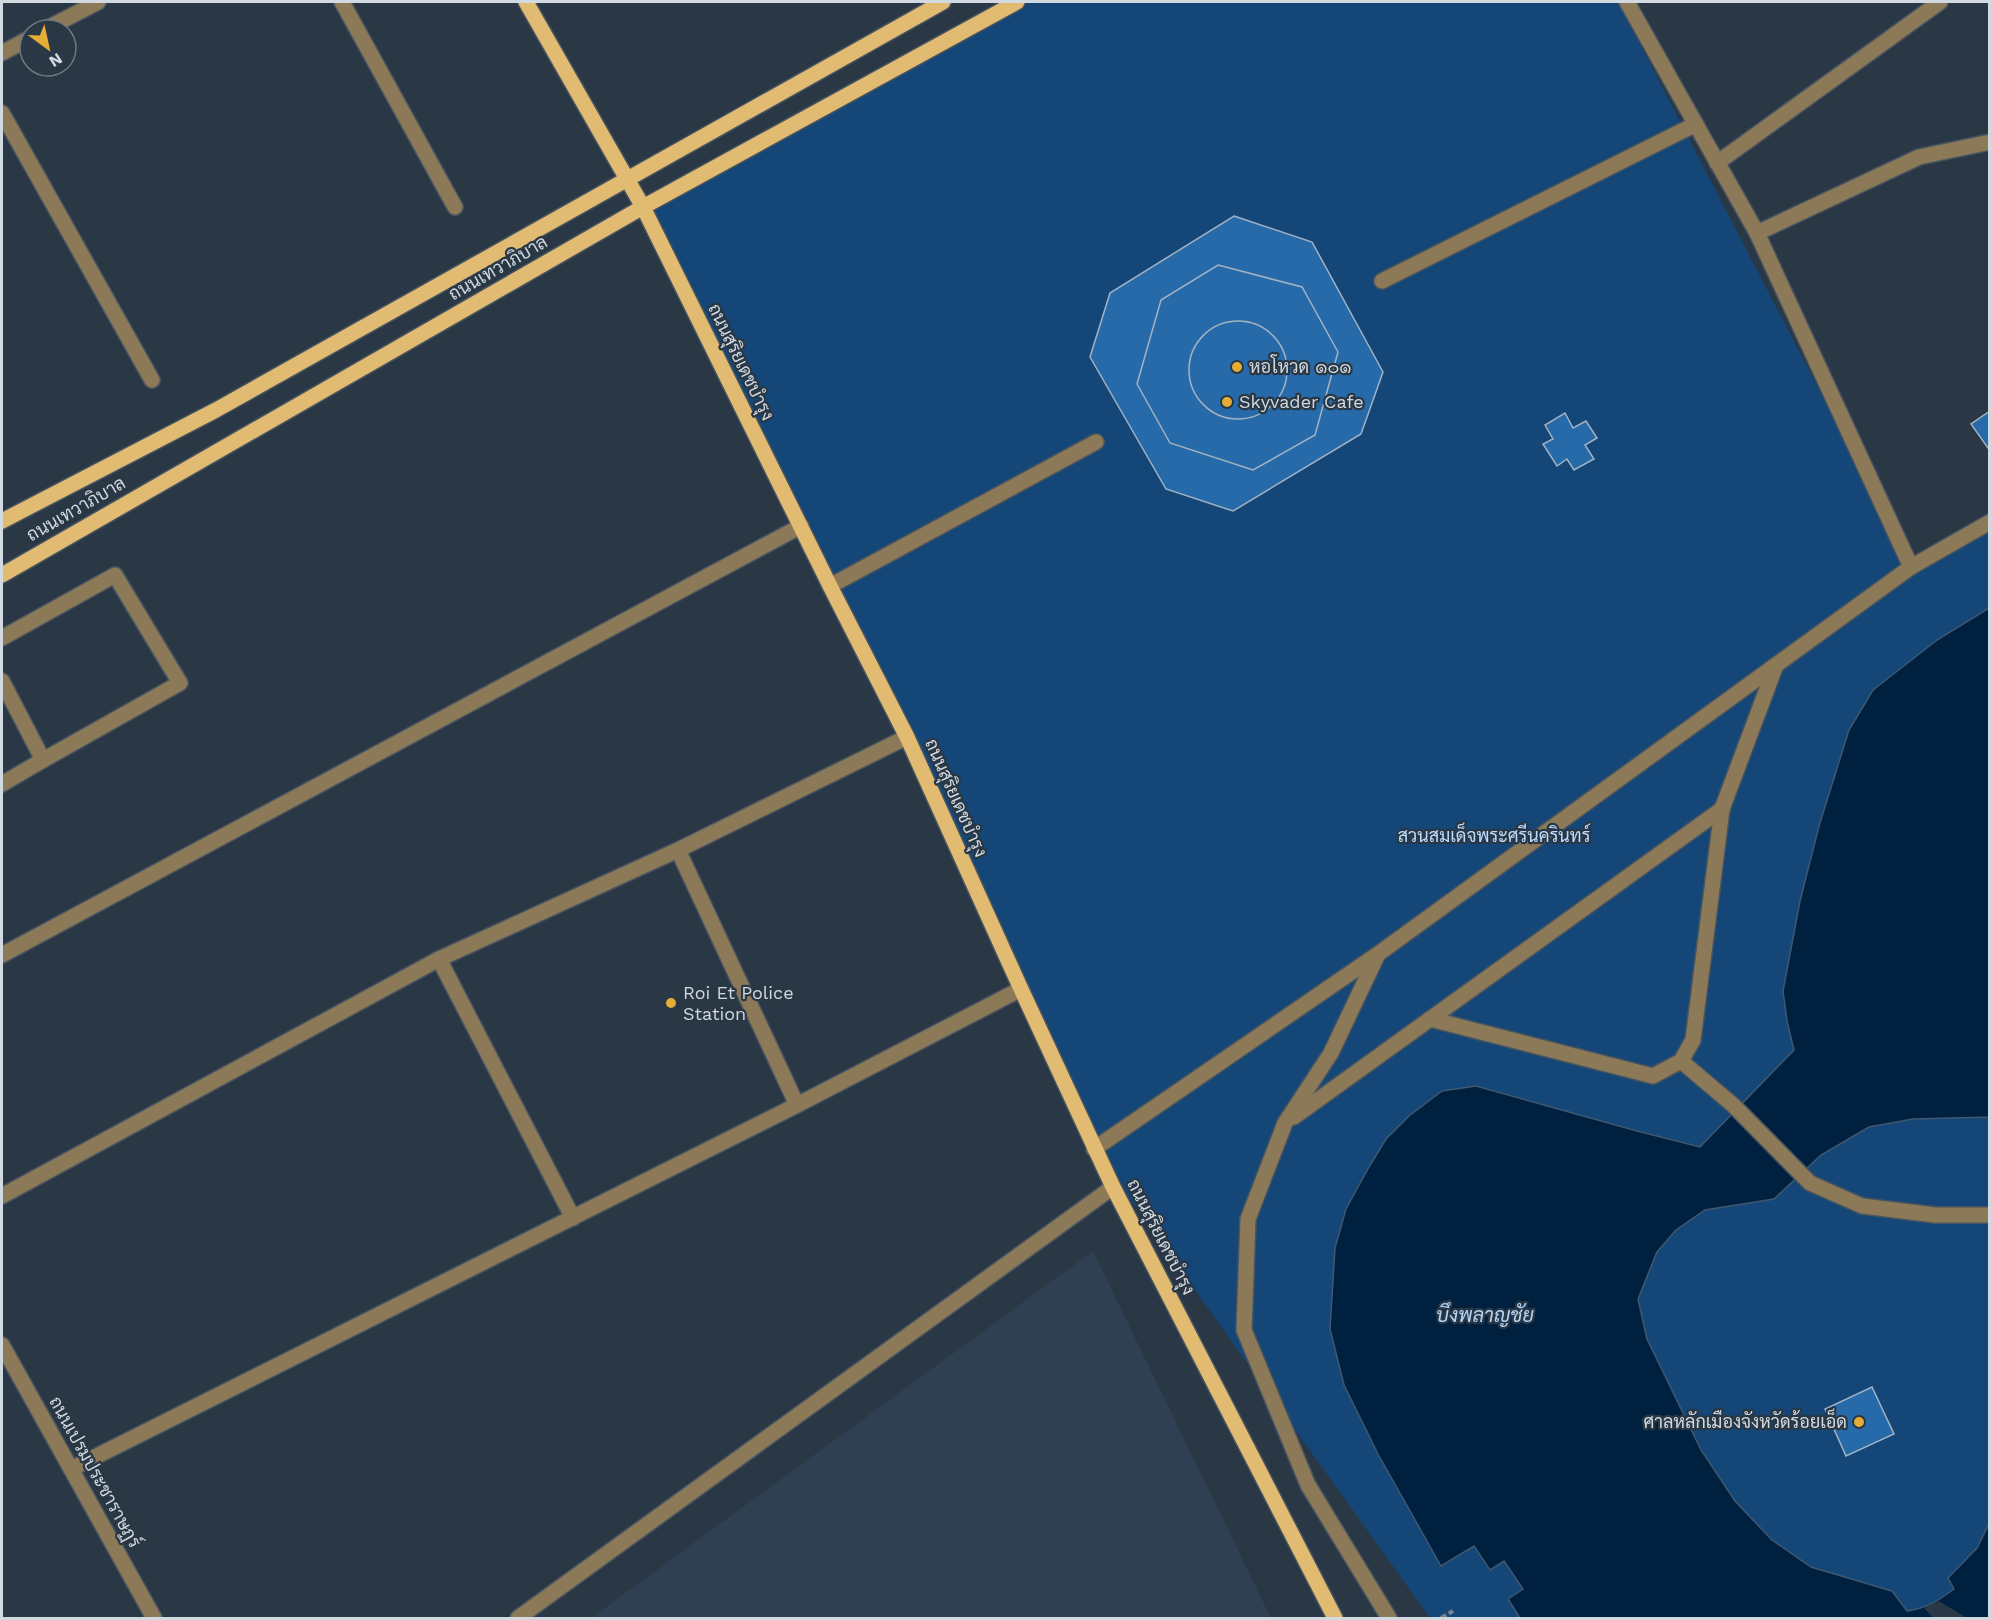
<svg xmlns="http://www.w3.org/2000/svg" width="1991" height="1620" font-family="'Work Sans',Sarabun,sans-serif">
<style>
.built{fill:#2e4052}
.green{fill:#144777}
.water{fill:#002040;stroke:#3f5870;stroke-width:1.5}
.pier{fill:#2a3744}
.building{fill:#276aa9;stroke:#a3b2c3;stroke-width:1.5}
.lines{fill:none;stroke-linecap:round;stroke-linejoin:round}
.minor-casing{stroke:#485460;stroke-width:18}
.major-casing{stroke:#485460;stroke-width:18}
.path{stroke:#7a848f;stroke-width:4;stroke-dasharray:6 3;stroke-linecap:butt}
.minor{stroke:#8c7957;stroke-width:15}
.major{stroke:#e2bb72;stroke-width:15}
.poi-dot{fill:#e4ad35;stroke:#2a3744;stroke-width:2}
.labels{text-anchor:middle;stroke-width:4.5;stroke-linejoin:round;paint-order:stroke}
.street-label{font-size:18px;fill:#d1d9e1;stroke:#2a3744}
.poi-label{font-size:18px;fill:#d1d9e1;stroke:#2a3744;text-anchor:start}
.park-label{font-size:18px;fill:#bbdcff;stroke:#2a3744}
.water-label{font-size:20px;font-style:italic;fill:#b4d5f8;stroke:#2a3744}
</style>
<rect width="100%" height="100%" fill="#2a3744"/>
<polygon class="built" points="1093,1251 1271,1618 591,1618"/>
<polygon class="green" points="1017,2 1618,2 1911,567 1989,522 1989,1618 1430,1618 1094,1149 643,207"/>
<path class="water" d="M1989,608v509l-76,2 -44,8 -48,28 -47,44 -69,11 -29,20 -19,22 -19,47 9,40 54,111 34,51 37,39 39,27 81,24 15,20c20,-3 31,-10 47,-22l-6,-11 29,-30 12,-24v94h-469l-12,-19 15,-10 -19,-28 -14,9 -16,-24 -33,20 -62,-110 -35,-71 -14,-56 5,-81 11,-39 23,-42 17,-28 23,-23 33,-25 34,-5 161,45 63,16 94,-97 -7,-29 -4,-30 17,-90 19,-75 30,-96 24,-40 64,-50z"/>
<polygon class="pier" points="1939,1601 1967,1618 1968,1618 1933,1618 1924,1608"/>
<g class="building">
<polygon points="1234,216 1312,242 1383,372 1361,434 1233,511 1166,489 1090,357 1110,293"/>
<polygon points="1218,265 1302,287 1338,352 1315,435 1253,470 1170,443 1137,384 1161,300"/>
<circle cx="1238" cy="370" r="49"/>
<polygon points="1990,411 1990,451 1971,424"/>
<polygon points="1565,413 1573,428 1586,421 1597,438 1585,445 1594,459 1574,470 1567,459 1557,466 1543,444 1553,439 1545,425"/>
<polygon points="1872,1387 1894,1434 1846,1456 1825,1409"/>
</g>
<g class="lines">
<defs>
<g id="minor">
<polyline points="342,2 455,207"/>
<polyline points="1627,2 1757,233 1911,567"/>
<polyline points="44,30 98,2"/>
<polyline points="2,53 30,38"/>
<polyline points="2,113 152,380"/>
<polyline points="1717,163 1940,2"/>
<polyline points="1757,233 1919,157 1990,142"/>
<polyline points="1382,281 1696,124"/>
<polyline points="830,586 1096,442"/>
<polyline points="2,638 115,575 180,683 43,760"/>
<polyline points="2,681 43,760 2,784"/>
<polyline points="678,850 797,1105"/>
<polyline points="2,955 801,526"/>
<polyline points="1377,956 1331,1053 1285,1123 1248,1219 1244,1330 1308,1485 1389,1618"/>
<polyline points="439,959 573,1218"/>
<polyline points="1430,1019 1653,1076 1681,1061 1693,1040 1722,809"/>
<polyline points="1681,1061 1733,1105 1810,1183 1862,1206 1935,1215 1990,1215"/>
<polyline points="1294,1117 1722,809 1776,665"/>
<polyline points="1094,1149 1378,954 1911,567 1990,522"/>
<polyline points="2,1196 439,959 678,850 907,737"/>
<polyline points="2,1345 154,1618"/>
<polyline points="71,1469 797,1105 1021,989"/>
<polyline points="518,1618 1113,1187"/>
</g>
<g id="major">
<polyline points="526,2 643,207 830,586 907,737 1021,989 1113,1187 1335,1618"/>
<polyline points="2,521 216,410 943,2"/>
<polyline points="2,575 643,207 1017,2"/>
</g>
</defs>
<use href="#minor" class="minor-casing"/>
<use href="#major" class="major-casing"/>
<polyline class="path" points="1441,1618 1453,1611"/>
<use href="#minor" class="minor"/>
<use href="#major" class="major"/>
</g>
<g class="poi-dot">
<circle cx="1237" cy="367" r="6"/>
<circle cx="1227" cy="402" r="6"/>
<circle cx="671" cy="1003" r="6"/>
<circle cx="1859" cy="1422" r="6"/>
</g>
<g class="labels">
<g class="street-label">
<text transform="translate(498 268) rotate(-30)" y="6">ถนนเทวาภิบาล</text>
<text transform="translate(741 362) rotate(64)" y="6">ถนนสุริยเดชบำรุง</text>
<text transform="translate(76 509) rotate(-30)" y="6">ถนนเทวาภิบาล</text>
<text transform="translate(956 798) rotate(66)" y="6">ถนนสุริยเดชบำรุง</text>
<text transform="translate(1161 1237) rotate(63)" y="6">ถนนสุริยเดชบำรุง</text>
<text transform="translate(95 1472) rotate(61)" y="6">ถนนเปรมประชาราษฏร์</text>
</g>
<g class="poi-label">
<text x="1249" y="373">หอโหวด ๑๐๑</text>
<text x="1239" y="408">Skyvader Cafe</text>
<text x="683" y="999">Roi Et Police<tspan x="683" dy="21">Station</tspan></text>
<text x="1847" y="1428" text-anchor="end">ศาลหลักเมืองจังหวัดร้อยเอ็ด</text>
</g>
<g class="park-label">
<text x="1494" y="842">สวนสมเด็จพระศรีนครินทร์</text>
</g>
<g class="water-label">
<text x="1485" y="1322">บึงพลาญชัย</text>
</g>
</g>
<rect width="1991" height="1620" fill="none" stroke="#d1d9e1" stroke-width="6"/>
<g transform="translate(48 48) rotate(147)"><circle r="28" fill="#2a3744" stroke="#6d7883" stroke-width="1.5"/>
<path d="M0-4.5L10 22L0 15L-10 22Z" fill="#e4ad35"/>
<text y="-9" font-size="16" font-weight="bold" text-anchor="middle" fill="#d1d9e1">N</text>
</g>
</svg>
